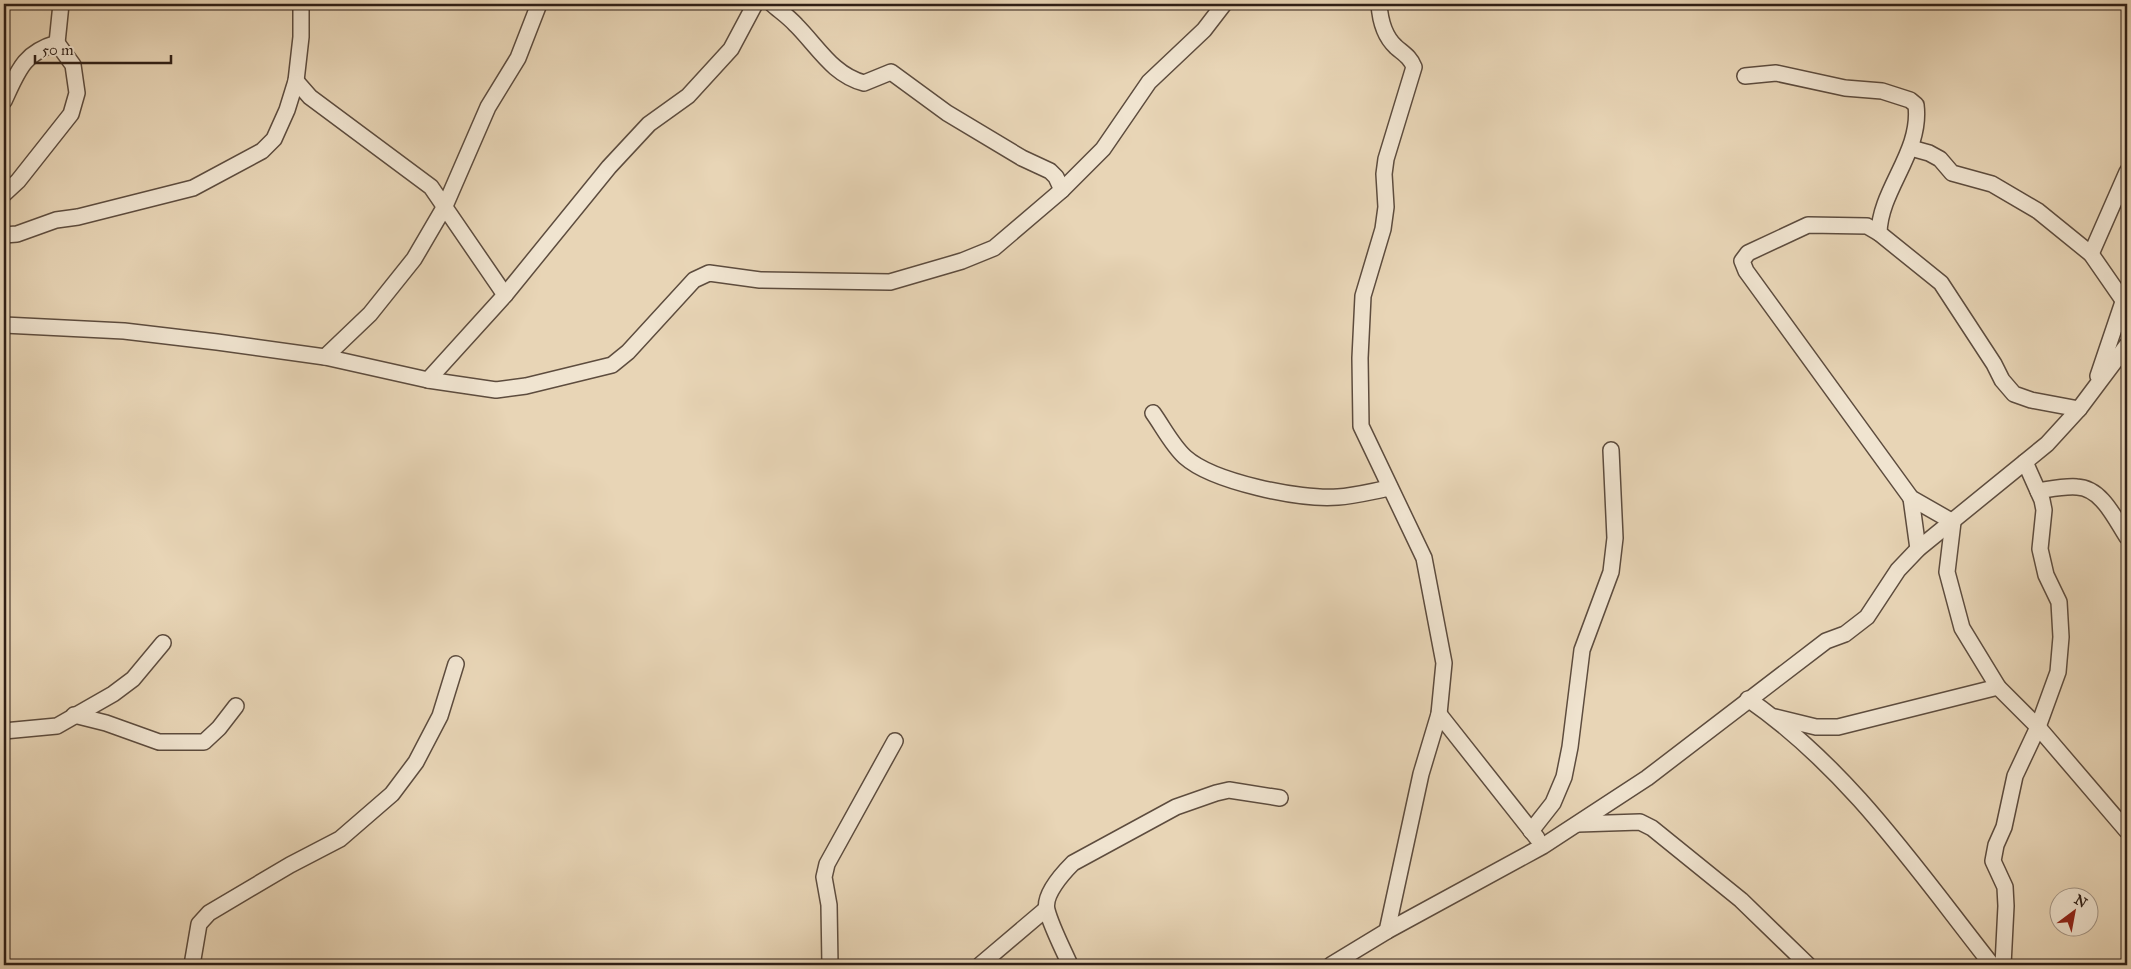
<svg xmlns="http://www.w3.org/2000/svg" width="2131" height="969" font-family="'IM FELL Great Primer',serif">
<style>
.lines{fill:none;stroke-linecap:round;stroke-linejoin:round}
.minor-casing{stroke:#5d4c3e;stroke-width:18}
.minor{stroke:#f0e4d0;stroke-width:15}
</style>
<rect width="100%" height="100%" fill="#e8d5b6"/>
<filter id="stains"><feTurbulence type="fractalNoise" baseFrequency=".004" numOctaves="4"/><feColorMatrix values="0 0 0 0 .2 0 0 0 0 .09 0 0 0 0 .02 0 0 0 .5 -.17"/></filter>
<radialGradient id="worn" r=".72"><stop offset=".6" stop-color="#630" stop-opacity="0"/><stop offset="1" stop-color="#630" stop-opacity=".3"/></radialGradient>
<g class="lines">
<defs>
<g id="minor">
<path d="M772,4c8,7 17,13 24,21 22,22 37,50 68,58l27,-11 56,41 75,45 28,13 6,6 6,13"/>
<path d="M1379,4c1,15 5,32 17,43 8,7 14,10 18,20l-28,92 -2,15 2,33 -3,22 -20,67 -3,62 1,68 63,132 20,105 -5,51 -18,60 -34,157"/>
<path d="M1745,76l31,-3 69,15 37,3 28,9 6,5c6,47 -36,84 -37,128l62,50 53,81 8,16 12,14 17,6 48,9"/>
<polyline points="296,81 310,97 431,187 505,295"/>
<path d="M4,101c14,-30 19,-48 53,-58l4,-39"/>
<polyline points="1911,148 1929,153 1940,159 1952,173 1992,184 2038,211 2091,254 2127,306"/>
<polyline points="4,194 18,181 71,114 77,93 73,65 57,43"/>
<polyline points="1879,233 1867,226 1808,225 1748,253 1742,261 1746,271 1911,498 1953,522 1947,572 1962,628 1998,687 2038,727 2127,831"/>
<polyline points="4,235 17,234 56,220 78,217 193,188 262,151 274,139 287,110 296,81 301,37 301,4"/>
<polyline points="2091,254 2127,172"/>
<polyline points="4,325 124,331 217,342 325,357 428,380 496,390 526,386 612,365 628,352 694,280 709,273 760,280 890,282 962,261 994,248 1062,190 1103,149 1149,82 1204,30 1224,4"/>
<polyline points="325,357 370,314 414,259 445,206 488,107 518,58 539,4"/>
<polyline points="2098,376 2123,302"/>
<polyline points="428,380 505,295 609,167 649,124 688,96 731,49 755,4"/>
<path d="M1153,413c10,14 19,32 32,44 28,25 115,43 153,40 17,-1 35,-6 52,-9"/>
<path d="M2038,491c13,-2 26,-5 39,-4 25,1 38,32 50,50"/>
<polyline points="1911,498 1918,549"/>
<path d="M1748,699c101,70 169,171 244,266"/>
<polyline points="1439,714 1537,838"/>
<polyline points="74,715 106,723 159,742 204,742 219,728 236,706"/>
<polyline points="1775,717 1816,727 1838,727 1998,687"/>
<polyline points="4,731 57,726 113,694 133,679 163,643"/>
<polyline points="1578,824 1640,822 1652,828 1741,900 1808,965"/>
<polyline points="1531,831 1553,803 1564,777 1570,747 1582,650 1611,572 1615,538 1611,450"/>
<polyline points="192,965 199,924 209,913 290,865 340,839 392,794 416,762 440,716 456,664"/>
<polyline points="830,965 829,905 824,877 827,864 895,741"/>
<polyline points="980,965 1046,909"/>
<path d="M1070,965c-7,-16 -19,-39 -23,-55 -4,-15 16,-37 26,-47l103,-56 40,-14 13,-3 51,8"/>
<polyline points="1331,965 1387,931 1543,846 1647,778 1826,641 1845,634 1867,617 1898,570 1918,549 2047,444 2079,409 2127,345"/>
<polyline points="2003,965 2006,906 2005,887 1993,861 1996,845 2004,827 2015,776 2038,727 2058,672 2061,637 2059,602 2046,575 2040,549 2044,510 2042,500 2025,462"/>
</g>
</defs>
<use href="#minor" class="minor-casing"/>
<use href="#minor" class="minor"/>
</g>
<rect width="2131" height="969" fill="none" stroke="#e8d5b6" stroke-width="20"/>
<rect x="5" y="5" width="2121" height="959" fill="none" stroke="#2f1f16" stroke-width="2.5"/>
<rect x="10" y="10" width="2111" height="949" fill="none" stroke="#2f1f16"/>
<g transform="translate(2074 912) rotate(32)"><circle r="24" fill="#f0e4d0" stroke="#a39586"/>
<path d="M0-4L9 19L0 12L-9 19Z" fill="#8f2418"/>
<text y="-8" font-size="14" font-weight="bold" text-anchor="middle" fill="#2f1f16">N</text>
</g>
<path d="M35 55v8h136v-8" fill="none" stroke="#2f1f16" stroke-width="2.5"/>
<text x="42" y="55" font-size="15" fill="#2f1f16" stroke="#f0e4d0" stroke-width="4" paint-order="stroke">50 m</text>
<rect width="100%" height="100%" filter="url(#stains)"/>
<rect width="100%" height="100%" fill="url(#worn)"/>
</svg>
